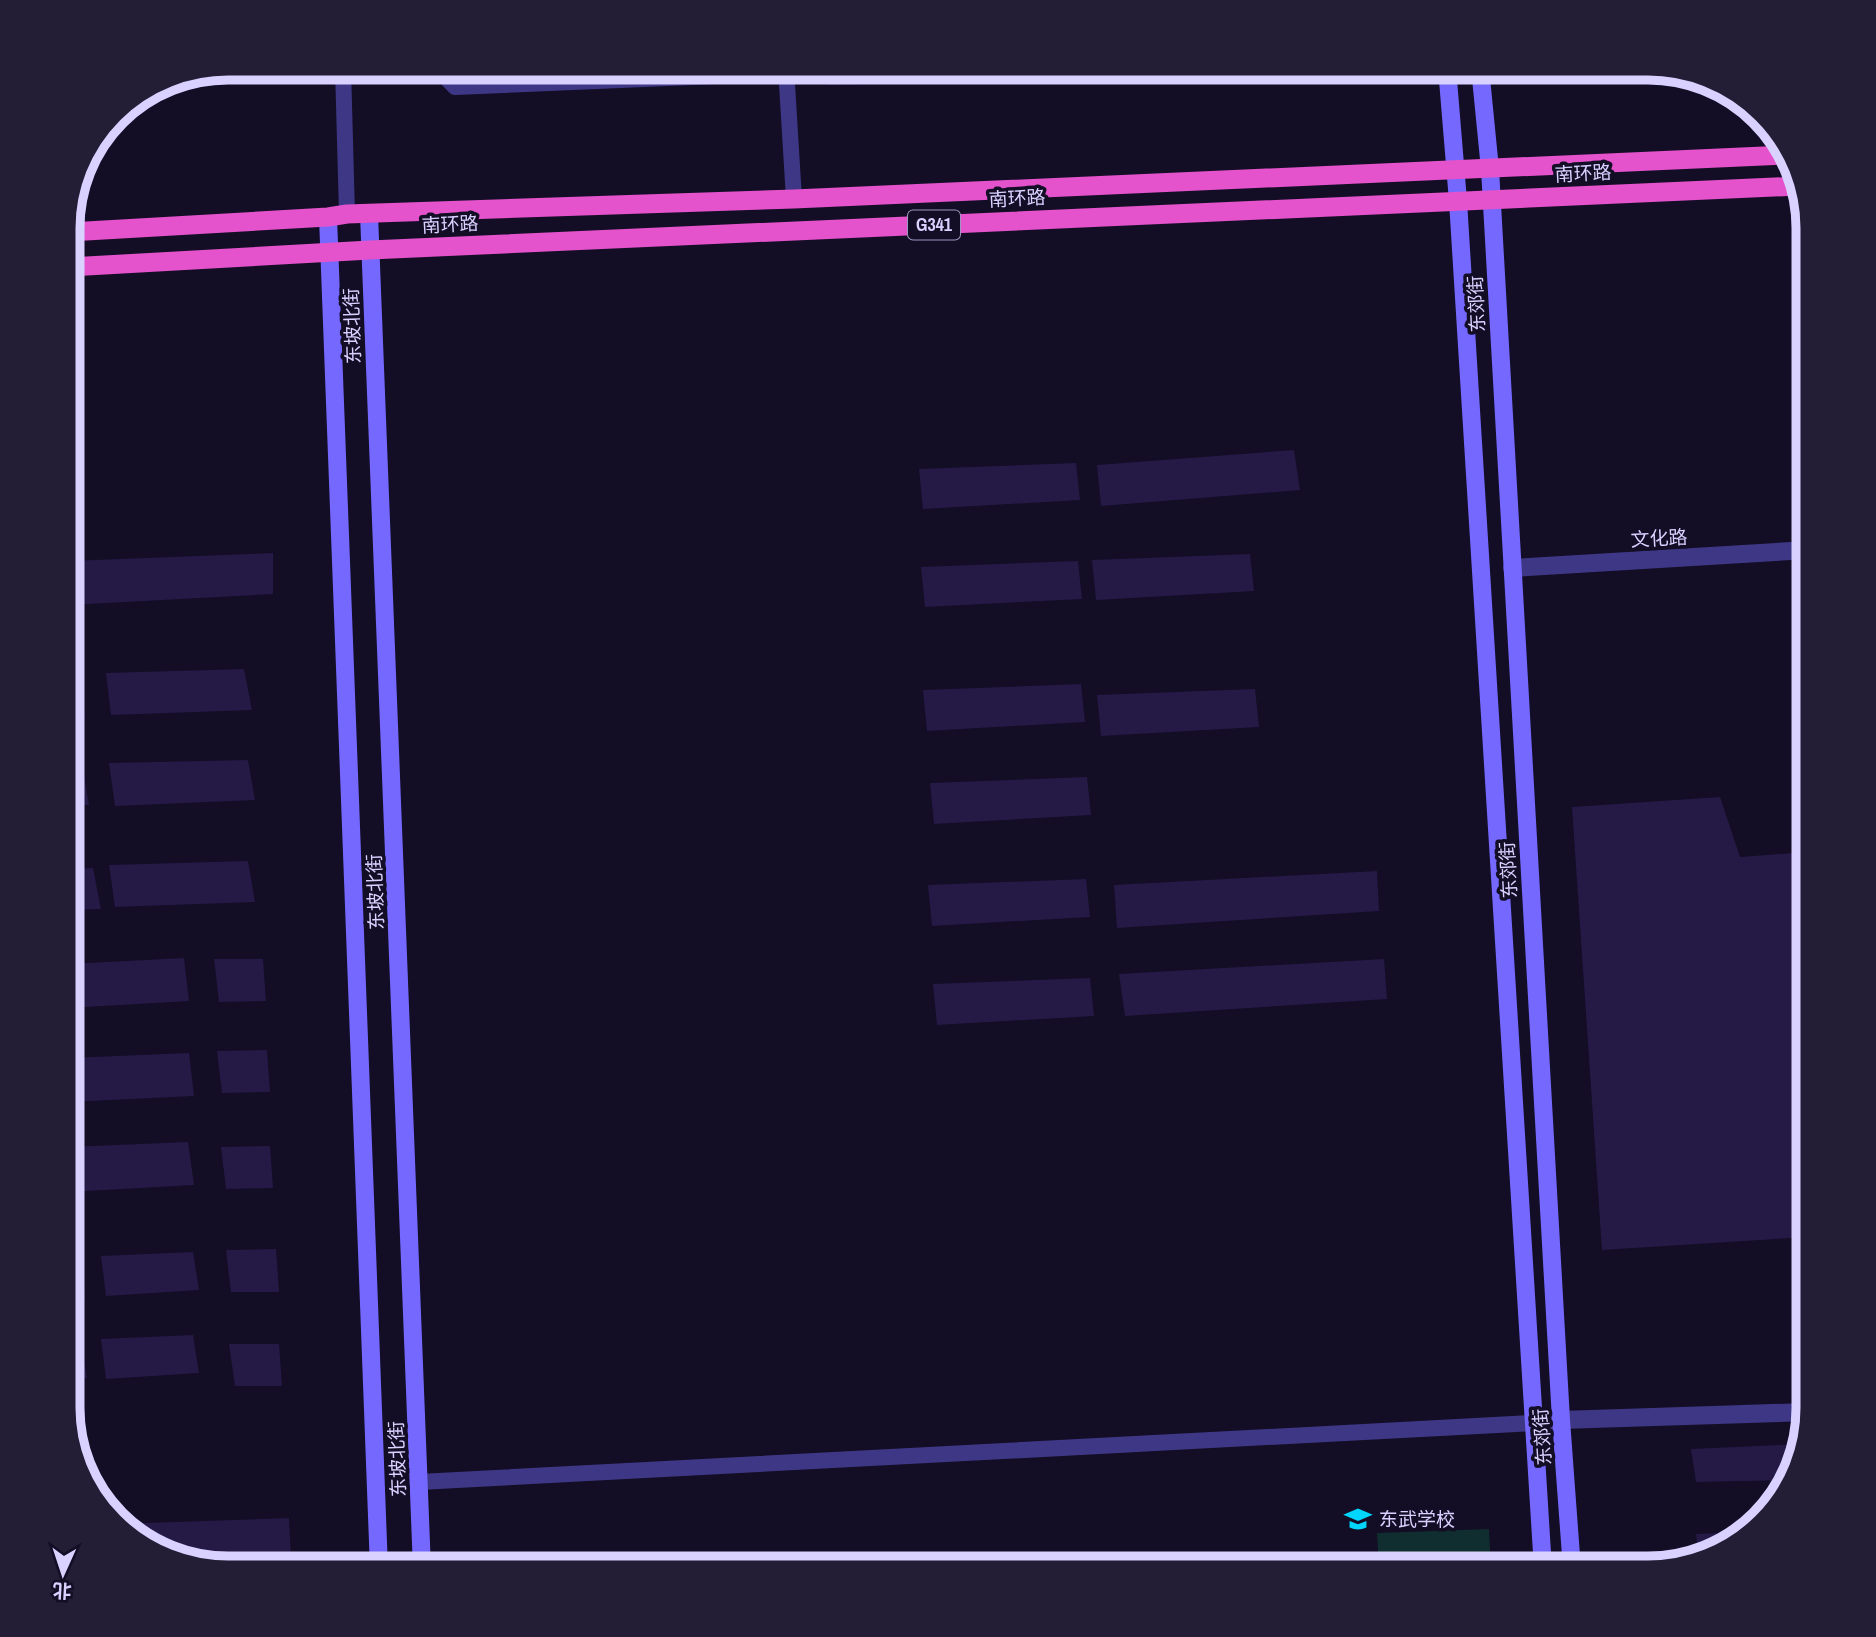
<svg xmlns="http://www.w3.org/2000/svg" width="1876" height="1637" font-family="'Archivo Narrow','Noto Sans SC',sans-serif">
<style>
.green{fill:#102e2f}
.building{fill:#251946}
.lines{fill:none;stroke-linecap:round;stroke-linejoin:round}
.minor{stroke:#3e3785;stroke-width:16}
.tertiary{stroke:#3e3785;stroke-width:18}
.secondary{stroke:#7468ff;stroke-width:18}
.trunk{stroke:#e452cc;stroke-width:19}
.labels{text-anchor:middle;stroke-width:7;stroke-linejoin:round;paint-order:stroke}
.shield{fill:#130d25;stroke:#9e96be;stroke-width:2}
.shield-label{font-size:18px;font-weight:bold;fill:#d9d1ff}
.street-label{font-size:19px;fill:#d9d1ff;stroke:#130d25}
.poi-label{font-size:19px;fill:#d9d1ff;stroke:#130d25;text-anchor:start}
.rim{fill:none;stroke:#d9d1ff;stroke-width:9}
</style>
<rect width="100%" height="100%" fill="#130d25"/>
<polygon class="green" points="1489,1529 1491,1569 1379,1569 1377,1533"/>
<g class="building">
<polygon points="827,68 993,68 993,81 827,85"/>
<polygon points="1294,450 1300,490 1101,506 1097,465"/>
<polygon points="1076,463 1080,500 923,509 919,469"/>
<polygon points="273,553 273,594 69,605 69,561"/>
<polygon points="1250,554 1254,591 1096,600 1092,560"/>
<polygon points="1078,561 1082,599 925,607 921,567"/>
<polygon points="244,669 252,710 111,715 106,673"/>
<polygon points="69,676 77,676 85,717 69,717"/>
<polygon points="1081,684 1085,722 927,731 923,690"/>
<polygon points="1255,689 1259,727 1101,736 1097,695"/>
<polygon points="248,760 255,800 115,806 109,763"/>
<polygon points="82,764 89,805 69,806 69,765"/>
<polygon points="1087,777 1091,815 934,824 930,783"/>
<polygon points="1720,797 1740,857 1808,852 1807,1237 1602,1250 1572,807"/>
<polygon points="248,861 255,902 115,907 109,865"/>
<polygon points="93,868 101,909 69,910 69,869"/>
<polygon points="1377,871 1379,911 1117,928 1114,885"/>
<polygon points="1086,879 1090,917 932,926 928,885"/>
<polygon points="184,958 189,1001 69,1008 69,964"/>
<polygon points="214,959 263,959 266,1001 219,1002"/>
<polygon points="1384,959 1387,999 1125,1016 1119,974"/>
<polygon points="1090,978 1094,1016 937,1025 933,984"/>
<polygon points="267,1050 270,1092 222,1093 217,1051"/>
<polygon points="189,1053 194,1096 69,1102 69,1058"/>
<polygon points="188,1142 194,1185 69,1192 69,1147"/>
<polygon points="270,1146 273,1188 226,1189 221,1147"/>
<polygon points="276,1249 279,1292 231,1292 226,1250"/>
<polygon points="193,1252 199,1290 106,1296 101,1256"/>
<polygon points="77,1257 85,1298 69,1299 69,1258"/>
<polygon points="193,1335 199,1373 106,1379 101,1339"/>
<polygon points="80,1338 87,1378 69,1380 69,1339"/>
<polygon points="229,1344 279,1344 282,1386 235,1386"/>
<polygon points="1802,1444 1795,1470 1789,1480 1696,1482 1691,1449"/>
<polygon points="289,1518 291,1559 192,1561 167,1556 117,1524"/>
<polygon points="1745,1532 1709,1556 1699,1559 1696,1534"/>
</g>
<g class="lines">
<g class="minor">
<polyline points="343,68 347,214"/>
<polyline points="437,68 455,87 786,73"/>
<polyline points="786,68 794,199"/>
<polyline points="419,1482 1533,1423 1561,1420"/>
</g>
<g class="tertiary">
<polyline points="1512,568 1808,550"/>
<polyline points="1561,1420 1807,1412"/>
</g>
<g class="secondary">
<polyline points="1447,68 1458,201 1543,1569"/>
<polyline points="1480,68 1490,169 1561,1420 1572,1569"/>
<polyline points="369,214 422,1569"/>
<polyline points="328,217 379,1569"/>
</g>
<g class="trunk">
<polyline points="69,232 328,217 347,214 794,199 1788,155"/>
<polyline points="69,267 370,250 1799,186"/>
</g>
</g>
<defs>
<symbol id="school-bare" viewBox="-9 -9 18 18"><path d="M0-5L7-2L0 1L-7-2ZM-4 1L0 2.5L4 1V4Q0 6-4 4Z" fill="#00d5fc" stroke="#130d25" stroke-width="2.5" paint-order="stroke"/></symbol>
</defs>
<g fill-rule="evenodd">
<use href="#school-bare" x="1339" y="1500" width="38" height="38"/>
</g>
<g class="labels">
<rect class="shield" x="908" y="210.5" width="52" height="29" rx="5"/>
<g class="shield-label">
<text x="934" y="231">G341</text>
</g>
<g class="street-label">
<text transform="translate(1583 173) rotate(-3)" y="7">南环路</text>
<text transform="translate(1017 198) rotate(-3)" y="7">南环路</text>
<text transform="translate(450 224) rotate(-3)" y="7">南环路</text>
<text transform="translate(1476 304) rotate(-93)" y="7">东郊街</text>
<text transform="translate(352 326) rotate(-92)" y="7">东坡北街</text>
<text transform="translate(1659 538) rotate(-3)" y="7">文化路</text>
<text transform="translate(1508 870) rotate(-93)" y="7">东郊街</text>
<text transform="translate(375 892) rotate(-92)" y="7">东坡北街</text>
<text transform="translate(1542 1437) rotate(-94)" y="7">东郊街</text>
<text transform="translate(397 1459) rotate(-92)" y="7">东坡北街</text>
</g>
<g class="poi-label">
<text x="1379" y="1526">东武学校</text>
</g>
</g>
<path d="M0 0H1876V1637H0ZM228 80H1648A148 148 0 0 1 1796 228V1408A148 148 0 0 1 1648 1556H228A148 148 0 0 1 80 1408V228A148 148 0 0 1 228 80Z" fill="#231d36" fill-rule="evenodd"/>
<path class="rim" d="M228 80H1648A148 148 0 0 1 1796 228V1408A148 148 0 0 1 1648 1556H228A148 148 0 0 1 80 1408V228A148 148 0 0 1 228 80Z"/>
<g transform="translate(63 1574) rotate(183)" stroke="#130d25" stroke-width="5" paint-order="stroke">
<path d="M0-5L12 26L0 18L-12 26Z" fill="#d9d1ff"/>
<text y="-10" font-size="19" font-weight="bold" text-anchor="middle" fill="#d9d1ff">北</text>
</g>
</svg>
